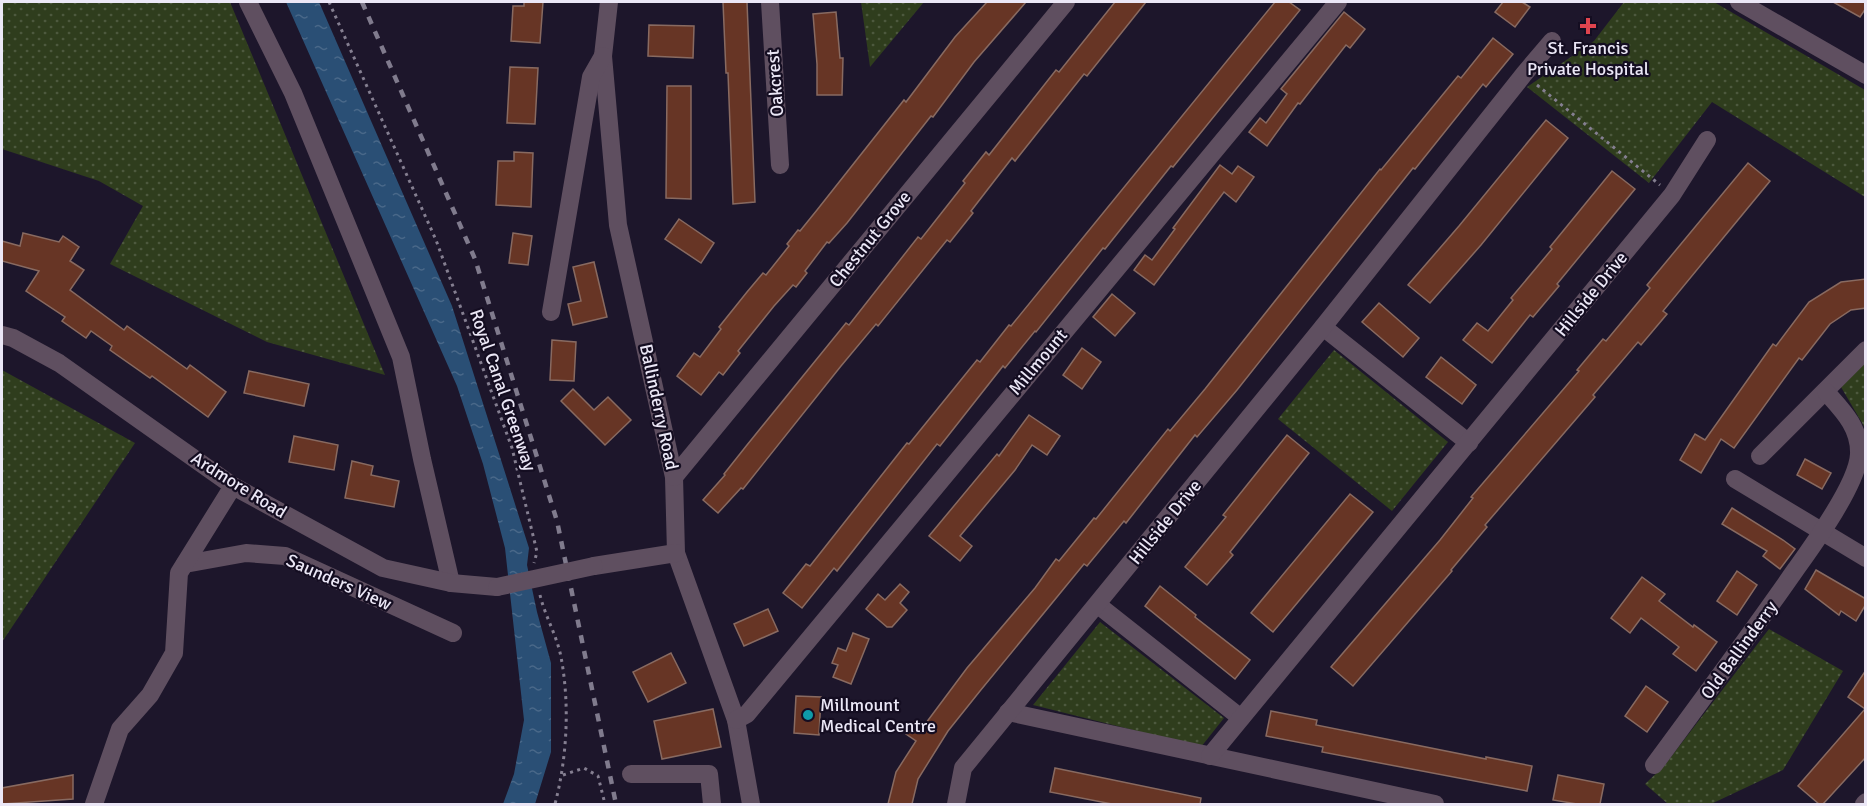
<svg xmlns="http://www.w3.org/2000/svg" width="1867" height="806" font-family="Signika,sans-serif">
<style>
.grass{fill:url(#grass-dots)}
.water{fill:url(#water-ripples)}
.building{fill:#673525;stroke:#886a61;stroke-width:1.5}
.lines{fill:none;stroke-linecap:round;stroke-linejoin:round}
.path{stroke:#857f91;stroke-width:3;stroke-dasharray:3 4.5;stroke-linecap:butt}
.minor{stroke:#5f4f60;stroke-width:18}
.rail{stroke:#807b8d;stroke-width:4.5;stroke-dasharray:8 8;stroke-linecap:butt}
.minor-bridge{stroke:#5f4f60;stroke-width:18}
.health-dot{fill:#e0444e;stroke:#140d21;stroke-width:2}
.culture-dot{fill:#0f9aa8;stroke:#140d21;stroke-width:2}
.labels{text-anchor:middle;stroke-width:4.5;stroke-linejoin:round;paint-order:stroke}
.poi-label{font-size:18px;fill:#ebe7f6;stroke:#140d21}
.street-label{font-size:18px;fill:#ebe7f6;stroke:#140d21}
</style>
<defs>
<pattern id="grass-dots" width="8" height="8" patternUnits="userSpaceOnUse" patternTransform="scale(1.5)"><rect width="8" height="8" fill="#2f3d1d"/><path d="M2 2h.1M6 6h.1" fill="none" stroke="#4d593e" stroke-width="1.8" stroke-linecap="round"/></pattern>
<pattern id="water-ripples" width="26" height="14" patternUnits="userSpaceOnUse" patternTransform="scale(1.5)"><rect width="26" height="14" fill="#2a4f75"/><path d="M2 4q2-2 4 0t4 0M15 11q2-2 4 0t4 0" fill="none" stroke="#496889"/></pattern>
</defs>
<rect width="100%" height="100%" fill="#1d162b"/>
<g class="grass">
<polygon points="2,2 230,2 385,375 267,342 110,264 143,206 99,181 2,149"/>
<polygon points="861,2 924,2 870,67"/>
<polygon points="1624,2 1714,2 1865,90 1865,197 1712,102 1649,183 1527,87 1594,41"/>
<polygon points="1334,350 1448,442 1392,511 1278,419"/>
<polygon points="1865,360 1865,428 1841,387"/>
<polygon points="2,370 135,443 2,642"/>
<polygon points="1100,622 1224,718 1201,747 1033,705"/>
<polygon points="1769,629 1843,671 1783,770 1711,804 1668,804 1645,784 1664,766"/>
</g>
<polygon class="water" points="286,2 319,2 452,306 529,548 527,565 537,612 551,663 551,752 535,804 503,804 514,774 524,720 505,548 483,464 457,386"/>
<g class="building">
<polygon points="524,2 543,2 540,43 511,41 513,6 524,6"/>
<polygon points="723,2 747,2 755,202 733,204 728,73 726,73"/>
<polygon points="987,2 1026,2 974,62 933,117 931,116 847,223 829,243 827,242 805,271 807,273 796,287 793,285 774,306 738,351 740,353 723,375 719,372 701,395 677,376 694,353 700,357 721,329 719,327 747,292 763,273 766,275 789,246 787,244 798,230 800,231 817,210 904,100 906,102 955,37"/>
<polygon points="1115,2 1146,2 1087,76 1084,74 1015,161 1012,158 971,211 973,213 950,242 947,240 878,326 876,324 841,366 743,489 741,488 718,513 703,500 725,475 724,474 747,445 846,323 849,325 918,237 921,239 965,183 963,181 986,152 989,155 1056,70 1059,72"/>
<polygon points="1275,2 1289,2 1300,10 1173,167 1171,166 1105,249 1103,248 1036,332 1035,331 1005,368 1003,366 940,446 937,444 837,571 834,568 802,608 783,593 806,564 810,566 907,443 909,444 977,360 980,362 1009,325 1011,326"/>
<polygon points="1503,2 1522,2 1530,7 1515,27 1495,12"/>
<polygon points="1833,2 1866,2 1866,8 1860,17"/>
<polygon points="836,12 840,58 843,58 842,95 817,95 817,64 813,14"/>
<polygon points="1344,12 1365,29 1350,48 1346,45 1300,104 1298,103 1267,146 1249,132 1260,118 1266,123 1287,94 1281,89"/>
<polygon points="649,25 694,26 693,58 648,56"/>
<polygon points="1493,38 1513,54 1486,87 1483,84 1415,169 1413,168 1237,390 1197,437 1195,435 1126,523 1124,521 1087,566 1084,564 980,691 948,731 918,779 912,804 888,804 896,772 916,741 906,734 914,722 923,727 967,668 1035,588 1056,559 1059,561 1094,518 1096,519 1168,429 1170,431 1205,389 1380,169 1381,170 1458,76 1461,78"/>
<polygon points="510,67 538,68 535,124 507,123"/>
<polygon points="667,86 691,86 691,199 666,198"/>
<polygon points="1546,120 1568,138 1481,245 1430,303 1408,285 1459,226"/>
<polygon points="514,152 533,153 531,207 496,205 498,161 514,161"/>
<polygon points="1748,163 1770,181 1663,311 1667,314 1641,345 1638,342 1593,395 1595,397 1485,525 1487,527 1451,570 1452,571 1353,686 1331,667 1440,540 1473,498 1471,497 1579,371 1577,370 1603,339 1606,341 1650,288 1647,285"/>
<polygon points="1220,165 1232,174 1238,166 1254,177 1236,202 1224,192 1154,285 1134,270 1145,255 1152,260 1175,229 1173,228"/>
<polygon points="1612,171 1635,189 1557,284 1559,286 1533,317 1530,315 1492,363 1463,340 1477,323 1488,331 1513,300 1511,298 1552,249 1550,247"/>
<polygon points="679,219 714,243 701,263 665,239"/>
<polygon points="23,233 59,242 63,236 79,247 70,261 84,270 70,290 124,330 127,326 187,369 190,365 226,392 208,417 152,376 150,378 110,350 112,346 91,331 86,338 62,321 65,317 26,291 39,271 2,261 2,241 20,246"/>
<polygon points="513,233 532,236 528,265 509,263"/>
<polygon points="594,262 607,317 573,325 568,304 581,301 573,267"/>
<polygon points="1866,279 1866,308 1851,310 1830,324 1802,360 1799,358 1734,448 1721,439 1701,473 1680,460 1695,434 1705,440 1773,344 1776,346 1809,302 1841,282"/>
<polygon points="1112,294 1135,313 1115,336 1093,317"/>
<polygon points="1379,303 1419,338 1403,357 1362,322"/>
<polygon points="552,340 576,342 574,381 550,380"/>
<polygon points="1082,348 1101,362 1082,389 1063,375"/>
<polygon points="1441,357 1476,385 1462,404 1426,377"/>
<polygon points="249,371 309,384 304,406 244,393"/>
<polygon points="573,389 594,410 608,397 631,420 605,445 561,401"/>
<polygon points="1029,415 1060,436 1047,455 1032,445 1015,470 960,536 972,546 960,561 929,536 997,454 999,456"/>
<polygon points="1287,435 1309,453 1230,552 1233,555 1207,585 1185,567 1226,517 1223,515"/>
<polygon points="294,436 338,445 334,470 289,462"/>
<polygon points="1805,459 1831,473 1822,489 1797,475"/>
<polygon points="352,461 373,466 371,475 399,481 394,507 345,498"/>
<polygon points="1350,494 1373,512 1273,632 1251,613"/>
<polygon points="1732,508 1783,540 1795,549 1780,569 1763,556 1767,551 1722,524"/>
<polygon points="1816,570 1866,599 1866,604 1856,621 1841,611 1839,615 1805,589"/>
<polygon points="1737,571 1757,585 1737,615 1717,601"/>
<polygon points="1642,577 1665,594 1659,601 1693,627 1694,625 1717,642 1696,671 1673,654 1679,647 1641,618 1630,633 1611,618"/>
<polygon points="900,584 909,592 900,603 907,610 892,627 887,627 866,609 878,594 885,600"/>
<polygon points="1160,586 1196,615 1195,617 1250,660 1235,679 1145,606"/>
<polygon points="768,609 778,631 744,646 734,624"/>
<polygon points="853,633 869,639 851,684 833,677 838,665 832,663 838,648 846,651"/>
<polygon points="671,653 686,683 648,702 633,672"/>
<polygon points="1866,670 1866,757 1823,804 1819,804 1798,786 1865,709 1848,697"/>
<polygon points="1646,686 1668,702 1647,732 1625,716"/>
<polygon points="796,696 821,697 819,735 794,733"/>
<polygon points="713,709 721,747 662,759 654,721"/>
<polygon points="1271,711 1317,720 1316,725 1486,759 1486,757 1532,766 1527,791 1322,752 1323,747 1266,736"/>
<polygon points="1055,768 1201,798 1200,804 1112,804 1050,792"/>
<polygon points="73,775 73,799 2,804 2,788"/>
<polygon points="1558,775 1604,784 1600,804 1577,804 1553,800"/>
</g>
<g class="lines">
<g class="path">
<polyline points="329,2 436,240 512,448 537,552 534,563"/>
<polyline points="1537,85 1660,185"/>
<path d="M540,595c5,21 17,41 21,62 9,48 6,101 -6,147"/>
<polyline points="563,775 584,768 598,776 605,804"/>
</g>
<g class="minor">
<polyline points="248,2 293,93 401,357 422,459 451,583"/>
<polyline points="609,2 603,56 618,225 674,477 676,553 736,720 751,804"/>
<polyline points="770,2 780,165"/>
<polyline points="1739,2 1866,75"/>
<polyline points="551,312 591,77 603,56"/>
<polyline points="1323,327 1469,443"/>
<polyline points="2,335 13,338 59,363 233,486 383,568 451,583 497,587"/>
<polyline points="1760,456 1866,350"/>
<polyline points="674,477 1066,2"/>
<polyline points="1735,479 1866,558"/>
<polyline points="185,564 246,553 285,556 453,633"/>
<polyline points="594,566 676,553"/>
<polyline points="1098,605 1241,718"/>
<polyline points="1008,712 1435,804"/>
<polyline points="736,720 747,714 1338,2"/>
<polyline points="1210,756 1672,195 1707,140"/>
<path d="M1654,765c48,-65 96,-130 142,-196 18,-25 62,-86 63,-115 1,-27 -17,-44 -33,-62"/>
<polyline points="631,774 709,774 712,804"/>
<polyline points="94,804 120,729 150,695 174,653 179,573 233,486"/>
<polyline points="956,804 963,768 1323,327 1524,74 1552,41"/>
<polyline points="1864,804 1866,802"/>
</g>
<polyline class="rail" points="362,2 475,259 557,521 616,804"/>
<polyline class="minor-bridge" points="497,587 594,566"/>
</g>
<path class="health-dot" d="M1585 17h6v6h6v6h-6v6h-6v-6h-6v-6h6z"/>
<circle class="culture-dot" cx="808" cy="715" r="6"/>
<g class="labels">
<g class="poi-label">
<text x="1588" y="54">St. Francis<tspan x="1588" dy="21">Private Hospital</tspan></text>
<text x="820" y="711" text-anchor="start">Millmount<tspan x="820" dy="21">Medical Centre</tspan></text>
</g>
<g class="street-label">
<text transform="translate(775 83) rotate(-94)" y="6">Oakcrest</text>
<text transform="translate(870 239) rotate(-51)" y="6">Chestnut Grove</text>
<text transform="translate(1591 294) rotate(-51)" y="6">Hillside Drive</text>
<text transform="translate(1038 362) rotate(-50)" y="6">Millmount</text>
<text transform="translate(503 390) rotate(71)" y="6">Royal Canal Greenway</text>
<text transform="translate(659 407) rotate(78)" y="6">Ballinderry Road</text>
<text transform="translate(239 485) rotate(32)" y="6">Ardmore Road</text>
<text transform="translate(1165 522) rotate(-51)" y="6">Hillside Drive</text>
<text transform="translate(339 582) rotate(24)" y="6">Saunders View</text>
<text transform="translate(1739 650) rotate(-54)" y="6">Old Ballinderry</text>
</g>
</g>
<rect width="1867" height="806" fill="none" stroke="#ebe7f6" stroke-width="6"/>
</svg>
